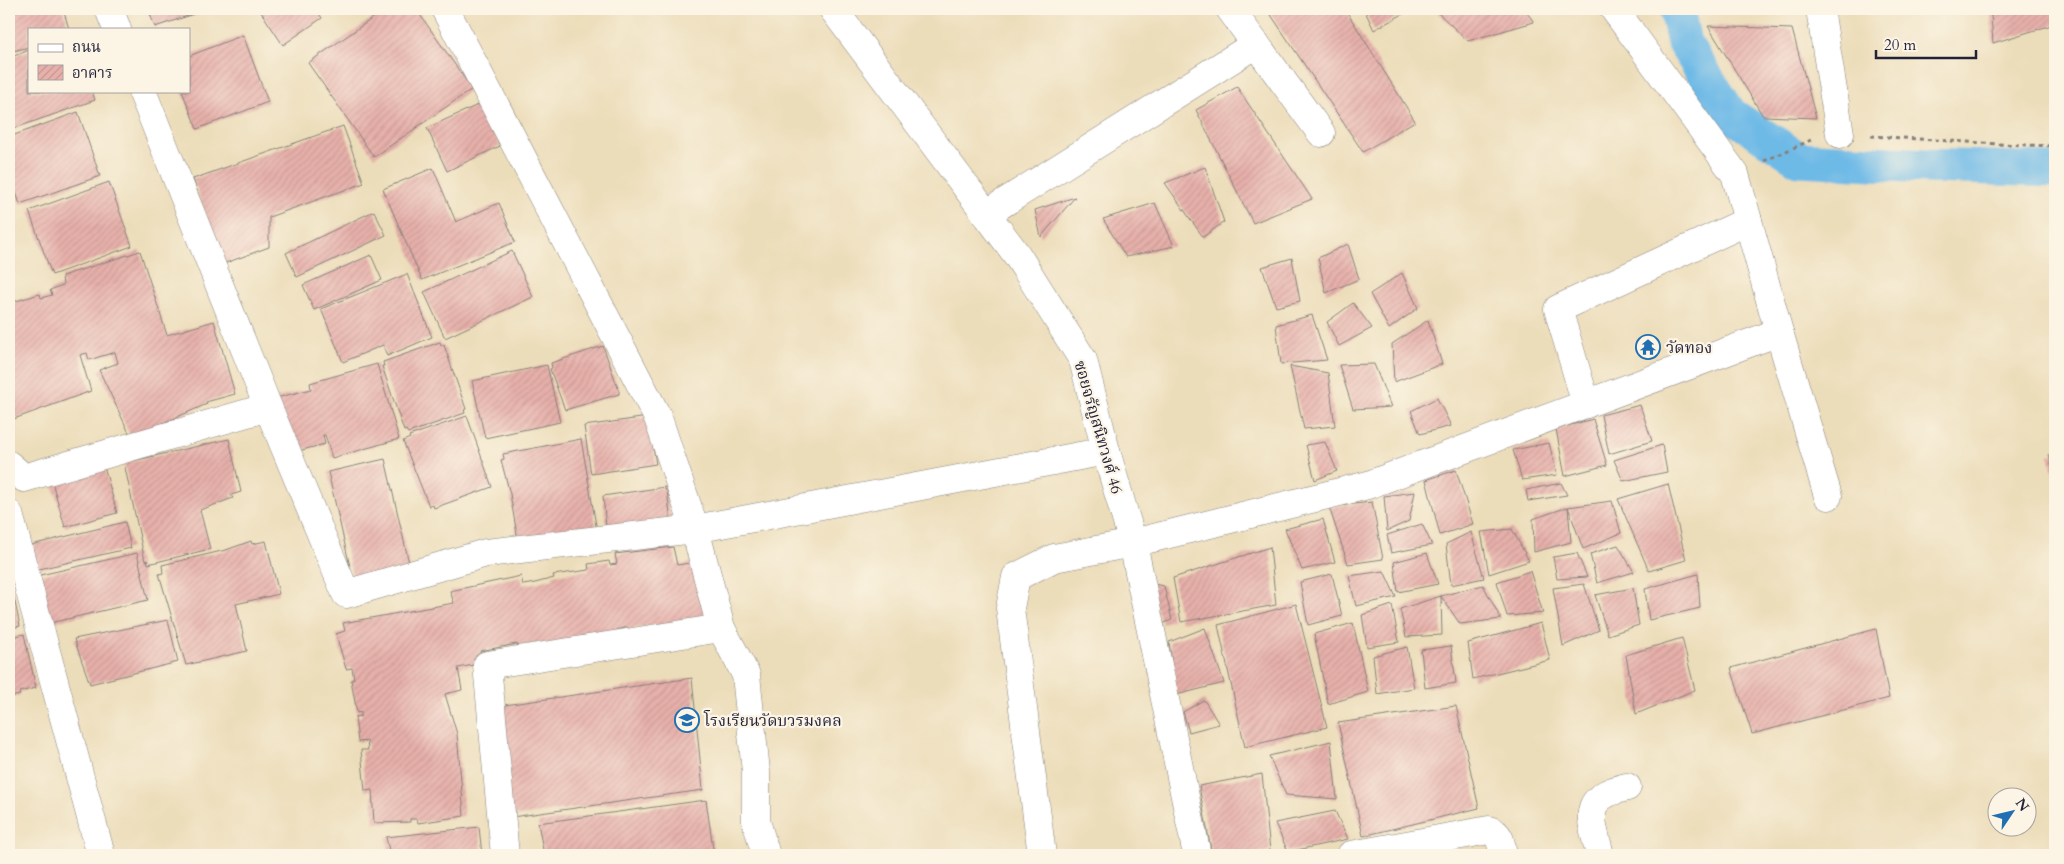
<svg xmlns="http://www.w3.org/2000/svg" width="2064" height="864" font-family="Cardo,'Noto Serif Thai',serif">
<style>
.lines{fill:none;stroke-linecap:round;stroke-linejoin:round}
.canal{stroke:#6ebae7;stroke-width:35}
.building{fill:url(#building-hatch)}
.minor-casing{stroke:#87807a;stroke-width:29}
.path{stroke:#87807a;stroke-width:3;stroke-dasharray:4 4;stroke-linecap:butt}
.minor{stroke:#fff;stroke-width:28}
.labels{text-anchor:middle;stroke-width:4.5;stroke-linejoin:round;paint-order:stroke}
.poi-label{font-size:16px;fill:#22223b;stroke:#fcf5e5;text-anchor:start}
.street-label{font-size:16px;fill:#22223b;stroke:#fcf5e5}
</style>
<defs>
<pattern id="building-hatch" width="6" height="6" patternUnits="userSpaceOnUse" patternTransform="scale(1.25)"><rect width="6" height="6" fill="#e7b0aa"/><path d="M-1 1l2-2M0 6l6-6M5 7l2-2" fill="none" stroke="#c69793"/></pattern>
</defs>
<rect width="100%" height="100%" fill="#fcf5e5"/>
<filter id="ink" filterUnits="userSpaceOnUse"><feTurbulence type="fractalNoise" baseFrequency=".02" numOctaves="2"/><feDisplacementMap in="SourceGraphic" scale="10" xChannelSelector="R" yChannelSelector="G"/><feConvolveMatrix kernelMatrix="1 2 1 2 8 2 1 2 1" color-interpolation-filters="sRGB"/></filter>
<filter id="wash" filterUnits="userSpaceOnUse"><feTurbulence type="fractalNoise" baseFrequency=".0096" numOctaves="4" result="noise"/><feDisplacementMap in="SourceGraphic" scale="20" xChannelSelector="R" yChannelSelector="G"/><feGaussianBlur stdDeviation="1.12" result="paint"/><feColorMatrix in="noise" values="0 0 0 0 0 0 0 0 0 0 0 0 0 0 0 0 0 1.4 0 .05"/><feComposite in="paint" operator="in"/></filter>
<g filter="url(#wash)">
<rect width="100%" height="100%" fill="#ecddba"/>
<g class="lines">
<polyline class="canal" points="1677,9 1684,43 1731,115 1799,159 1927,166 2055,170"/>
</g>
<g id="blocks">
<g class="building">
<polygon points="9,9 63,9 69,29 29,29 29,47 9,52"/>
<polygon points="148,9 209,9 155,27"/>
<polygon points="259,9 316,9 322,18 283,45"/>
<polygon points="386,9 416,9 472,89 374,157 308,63"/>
<polygon points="1267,9 1345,9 1415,121 1363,152"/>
<polygon points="1364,9 1412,9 1374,30"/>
<polygon points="1440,9 1524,9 1534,22 1468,41 1436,11"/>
<polygon points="2015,9 2055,9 2055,24 1993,43 1991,15"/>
<polygon points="1708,26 1792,29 1816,118 1763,116"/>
<polygon points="243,35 268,102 197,129 182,91 189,91 189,56"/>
<polygon points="29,50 29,91 92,91 95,100 15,128 9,110 9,58"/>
<polygon points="1237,87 1312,199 1253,223 1196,110"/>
<polygon points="480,104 500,146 447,171 427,128"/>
<polygon points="78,112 100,176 20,204 9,173 9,137"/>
<polygon points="343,126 364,183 269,217 269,247 223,264 193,179"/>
<polygon points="1205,167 1224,222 1203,237 1165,183"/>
<polygon points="433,168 456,222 499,203 515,242 422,280 383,189"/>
<polygon points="109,182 132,246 52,275 29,211"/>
<polygon points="1075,197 1041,237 1035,210"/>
<polygon points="1155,203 1174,246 1126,257 1103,219"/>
<polygon points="374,211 386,235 297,277 286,253"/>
<polygon points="1348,244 1359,279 1326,293 1318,258"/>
<polygon points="140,251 167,335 214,321 235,394 206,402 207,404 131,437 99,370 118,363 115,352 89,360 87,353 80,355 91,391 11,420 9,413 9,303 40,294 41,298 52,295 50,290 63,285 62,276"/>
<polygon points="512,251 533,297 445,338 424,292"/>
<polygon points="371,255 382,280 314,310 303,285"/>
<polygon points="1292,258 1300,301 1276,307 1262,267"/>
<polygon points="1402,273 1418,308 1389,329 1370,294"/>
<polygon points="407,274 432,337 387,356 383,345 343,362 321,309"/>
<polygon points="1353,303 1372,328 1339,346 1327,322"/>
<polygon points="1312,315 1327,360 1281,364 1276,325"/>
<polygon points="1428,320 1442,364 1394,382 1392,344"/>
<polygon points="440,342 441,345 444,345 466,409 464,410 465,413 408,433 406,430 404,431 382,366 384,366 383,362"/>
<polygon points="603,346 619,391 619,394 565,410 550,369 552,368 551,363"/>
<polygon points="377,364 399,439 332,458 325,435 323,435 325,444 291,453 276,398 311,389 310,383"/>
<polygon points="1374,364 1391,407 1353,409 1339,365"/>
<polygon points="547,365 560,422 485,438 472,381"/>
<polygon points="1290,366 1328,373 1335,426 1304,429"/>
<polygon points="1437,398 1451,426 1420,434 1411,411"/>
<polygon points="1640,405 1652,441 1609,454 1601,415"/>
<polygon points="467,416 492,487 434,508 433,505 429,506 403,441 410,438 409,436"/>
<polygon points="648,417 656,464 591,474 584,426"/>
<polygon points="1593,419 1607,465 1565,476 1556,429"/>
<polygon points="229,439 241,492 231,495 233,498 200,510 210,549 148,564 147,560 145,561 124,463"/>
<polygon points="581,439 597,531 519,546 510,494 501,460 504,459 503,454"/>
<polygon points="1325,442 1337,471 1315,480 1306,445"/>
<polygon points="1549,443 1557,475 1522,480 1513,450"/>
<polygon points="1662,445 1667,472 1623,481 1614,460"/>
<polygon points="2055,454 2055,477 2054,477 2049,455"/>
<polygon points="385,459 412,576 355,588 328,472"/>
<polygon points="104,466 117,513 65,527 52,482"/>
<polygon points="1456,470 1473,524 1440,535 1426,480"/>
<polygon points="1561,483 1567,495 1528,501 1526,490"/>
<polygon points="1668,484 1686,560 1649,571 1618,499"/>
<polygon points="665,487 665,490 667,490 672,531 607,539 603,496"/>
<polygon points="1415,492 1409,521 1387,531 1384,496"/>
<polygon points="1612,501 1621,533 1583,549 1568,507"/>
<polygon points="1372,502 1383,559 1348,564 1329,507"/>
<polygon points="1568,507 1571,542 1534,552 1533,519"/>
<polygon points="1323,519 1335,562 1302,570 1285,529"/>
<polygon points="125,522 131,548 35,570 31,545"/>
<polygon points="1422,524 1432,545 1391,553 1387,535"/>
<polygon points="1512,529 1529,561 1489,574 1481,532"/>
<polygon points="1471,532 1484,578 1451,585 1446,544"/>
<polygon points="251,541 252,544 266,541 279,594 236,604 247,651 186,665 159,574 163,573 162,565 226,550"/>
<polygon points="1618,545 1634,572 1597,583 1590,554"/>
<polygon points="673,547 677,565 702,561 711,620 628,629 628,627 600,635 518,650 517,644 480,651 483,663 458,668 462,690 445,694 457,734 464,816 418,823 417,819 410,819 410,822 374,823 372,790 365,791 361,750 368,750 367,741 358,742 355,717 361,716 361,712 357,713 351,680 354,679 352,668 346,669 336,634 345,631 343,623 454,603 450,591 521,576 523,585 535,583 554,578 553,575 589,570 588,564 609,561 610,565 617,564 615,554"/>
<polygon points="1270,547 1276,605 1181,622 1173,578"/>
<polygon points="137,553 148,600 50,623 36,576"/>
<polygon points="1427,553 1438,584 1398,592 1394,562"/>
<polygon points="1577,553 1587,577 1557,579 1553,557"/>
<polygon points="1384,571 1396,597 1356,606 1349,576"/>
<polygon points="1530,571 1543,613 1507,616 1497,582"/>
<polygon points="9,574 20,626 9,629"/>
<polygon points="1332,574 1342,616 1308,625 1300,582"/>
<polygon points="1698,574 1700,608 1649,620 1645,589"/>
<polygon points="1148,583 1164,586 1172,620 1162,624"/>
<polygon points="1584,584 1599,630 1563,646 1553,588"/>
<polygon points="1483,585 1501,619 1460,624 1441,596"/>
<polygon points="1633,588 1639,625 1608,635 1595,595"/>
<polygon points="1441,596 1442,635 1406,637 1400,609"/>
<polygon points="1296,604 1327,727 1245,747 1218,625"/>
<polygon points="1392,605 1399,642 1367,647 1362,615"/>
<polygon points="168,620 178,662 90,684 74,639"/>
<polygon points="1353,623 1368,692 1328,704 1314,634"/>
<polygon points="1541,623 1550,660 1473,679 1468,643"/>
<polygon points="1205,628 1224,683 1176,695 1169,642"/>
<polygon points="1876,629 1889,698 1752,734 1731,668"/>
<polygon points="24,634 36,688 19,692 20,695 9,697 9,638"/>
<polygon points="1682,638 1695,690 1636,714 1626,655"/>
<polygon points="1451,646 1456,683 1425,688 1421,650"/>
<polygon points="1407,647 1414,688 1377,694 1373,656"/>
<polygon points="692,678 703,790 505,818 491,707"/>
<polygon points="1204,700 1219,724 1189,732 1183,712"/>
<polygon points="1456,706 1479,808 1363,836 1338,723"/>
<polygon points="1331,741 1337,799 1286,795 1269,756"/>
<polygon points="1262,774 1270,851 1243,855 1212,855 1199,786"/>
<polygon points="706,800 714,855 544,855 538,823"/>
<polygon points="1335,811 1348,839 1288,852 1275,823"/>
<polygon points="479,827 482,855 390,855 386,837"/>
</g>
</g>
</g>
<g filter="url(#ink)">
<use href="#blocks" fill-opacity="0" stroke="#87807a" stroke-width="1"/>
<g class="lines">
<defs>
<g id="minor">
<polyline points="109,9 117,29"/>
<polyline points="445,9 658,418 695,529 721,628 746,675 756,772 756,821 766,855"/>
<polyline points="833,9 1017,255 1083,360 1106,451 1133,543 1197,855"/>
<polyline points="1230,9 1321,133"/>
<polyline points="1820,9 1840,134"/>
<polyline points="142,91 268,407 346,594 486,553 695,529 1106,451"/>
<polyline points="986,214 1256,44"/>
<polyline points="1779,332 1828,496"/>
<polyline points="1586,404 1558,309 1748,221"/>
<polyline points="9,465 24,478 268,407"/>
<polyline points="9,514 101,855"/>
<polyline points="505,855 487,665 721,628"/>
<polyline points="1042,855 1010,608 1016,577 1054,558 1133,543 1368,485 1779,332 1735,174 1614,9"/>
<path d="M1351,855l138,-25c12,3 12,14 14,25"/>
<path d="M1600,855c-9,-38 -21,-57 27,-68"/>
</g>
</defs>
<use href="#minor" class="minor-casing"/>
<g class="path">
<polyline points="1871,136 1998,144 2055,146"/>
<polyline points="1764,161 1811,140"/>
</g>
<use href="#minor" class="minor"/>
</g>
</g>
<defs>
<symbol id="temple-ring" viewBox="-11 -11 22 22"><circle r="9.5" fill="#fcf5e5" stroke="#1f6fb2" stroke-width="1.5"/><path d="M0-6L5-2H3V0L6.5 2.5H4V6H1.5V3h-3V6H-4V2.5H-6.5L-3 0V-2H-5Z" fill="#1f6fb2"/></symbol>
<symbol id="school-ring" viewBox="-11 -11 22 22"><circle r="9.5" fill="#fcf5e5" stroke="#1f6fb2" stroke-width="1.5"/><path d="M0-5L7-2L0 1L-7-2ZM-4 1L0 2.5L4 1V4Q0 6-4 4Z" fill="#1f6fb2"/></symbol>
</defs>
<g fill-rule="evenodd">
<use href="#temple-ring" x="1634" y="333" width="28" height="28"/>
<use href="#school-ring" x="673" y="706" width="28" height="28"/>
</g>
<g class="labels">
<g class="poi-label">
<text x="1666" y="353">วัดทอง</text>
<text x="704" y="726">โรงเรียนวัดบวรมงคล</text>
</g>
<g class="street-label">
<text transform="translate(1099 427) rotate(74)" y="6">ซอยจรัญสนิทวงศ์ 46</text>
</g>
</g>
<rect width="2064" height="864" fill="none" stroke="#fcf5e5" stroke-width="30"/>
<rect x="28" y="28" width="162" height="65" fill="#fcf5e5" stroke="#a5a1a1"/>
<rect x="38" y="44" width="25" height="8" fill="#ffffff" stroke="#a5a1a1"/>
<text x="72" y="52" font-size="15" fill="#22223b">ถนน</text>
<rect x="38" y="65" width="25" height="15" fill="url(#building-hatch)" stroke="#a5a1a1"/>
<text x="72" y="78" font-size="15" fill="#22223b">อาคาร</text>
<g transform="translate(2012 812) rotate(55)"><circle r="24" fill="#fcf5e5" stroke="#a5a1a1"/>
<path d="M0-4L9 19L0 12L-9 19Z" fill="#1f6fb2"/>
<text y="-8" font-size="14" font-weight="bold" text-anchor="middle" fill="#22223b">N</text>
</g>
<path d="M1876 50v8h100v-8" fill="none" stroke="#22223b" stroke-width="2.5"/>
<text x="1884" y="50" font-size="15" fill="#22223b" stroke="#fcf5e5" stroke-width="4" paint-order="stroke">20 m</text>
</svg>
